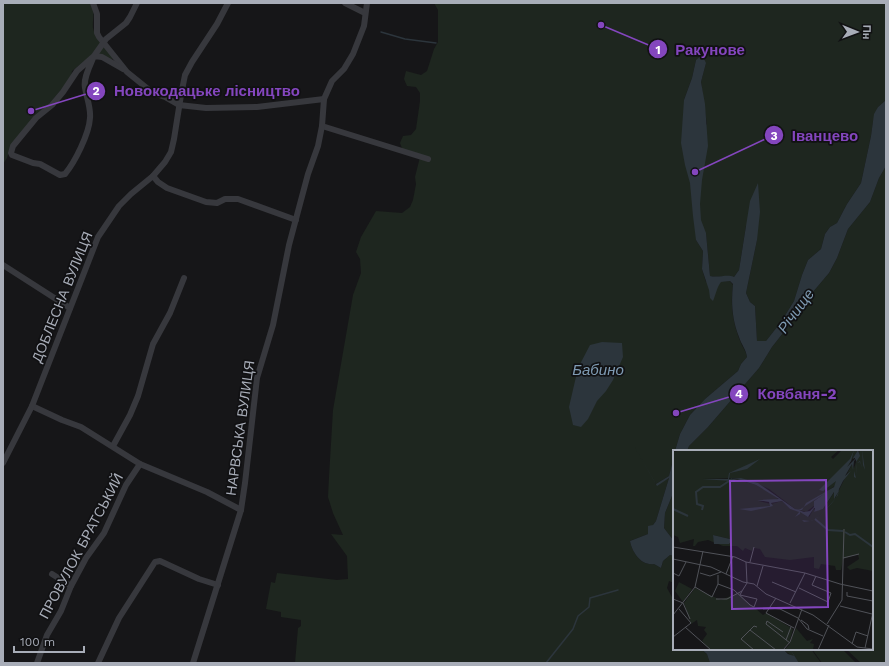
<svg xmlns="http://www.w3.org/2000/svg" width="889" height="666" font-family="'Work Sans',sans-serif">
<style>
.green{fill:#1e261f;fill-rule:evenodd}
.water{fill:#2c353c}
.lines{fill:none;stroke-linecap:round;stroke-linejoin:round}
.stream{stroke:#2c353c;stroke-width:1.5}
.minor{stroke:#37383d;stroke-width:6}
.labels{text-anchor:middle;stroke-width:3.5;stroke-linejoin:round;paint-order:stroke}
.street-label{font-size:14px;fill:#a8adb8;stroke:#111113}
.water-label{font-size:15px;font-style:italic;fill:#7f9bb3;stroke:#111113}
.inset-river{fill:none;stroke:#2c353c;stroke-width:2}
.inset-road{fill:none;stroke:#505258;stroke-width:1}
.view{fill:#8446be;fill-opacity:0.15;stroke:#8446be;stroke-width:2}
.inset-edge{fill:none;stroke:#a8adb8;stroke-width:2}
.leader{fill:none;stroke:#8446be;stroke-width:1.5}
.callout-dot{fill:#8446be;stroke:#111113;stroke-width:1.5}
.mark-label{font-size:12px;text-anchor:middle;font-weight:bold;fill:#fff}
.callout-label{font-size:15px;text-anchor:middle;font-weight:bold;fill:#8446be;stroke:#111113;stroke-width:3.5;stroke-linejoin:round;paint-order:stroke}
</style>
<rect width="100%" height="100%" fill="#161618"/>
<g class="green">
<path d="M3,3h88c5,8 1,17 2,25 2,12 13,21 20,29l-1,3 -19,-6 -21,17 -1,7 -62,73 -2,7 -4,6z"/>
<path d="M434,3h452v97l-8,7 -5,15 -2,14 -10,47 -14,21 -10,19 -7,4 -5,7 -4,15 -13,11 -6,15 -8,26 -13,21 -15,19h-9l-2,-35 -5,-4 -4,-9 11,-53 -11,-14 -7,44 -5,7c-6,-2 -15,1 -24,-1l-4,-43 -10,7 7,11 -1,18 4,13 24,-1 3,4c-3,20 0,39 8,58 2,5 5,8 6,14l-6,7 -3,7 -33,28 -15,16 -10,19 -5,17h-1v5l-5,20 -13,8 -1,-3 1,4 13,-7 -13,43 -3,4 -5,9 -18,7c2,11 11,25 24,23l7,4 2,-7 7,-6 4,1v11l-2,6h2v10l-5,-2 -2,7 6,11 -1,14 2,8v28h27l6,5 3,9h-415l3,-35 3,-2v-6l-20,-3v-5l-15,-3 5,-27 4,1 2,-10 60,7 11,-1 -1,-23 -16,-22 12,1 -10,-22 -5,-16 1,-20 4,-67 20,-115 8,-22 -1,-14 -4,-7 5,-15 15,-26 26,2 8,-6 3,-7 3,-16 -1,-7 5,-20 -17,-6 -3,-8 3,-7 8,-1 5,-6 4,-28v-8l-4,-6 -9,-1 -3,-7 2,-8 15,4 6,-4 7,-22 4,-7v-32zM696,60l10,3 -5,19 6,43 -23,-25 8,-22z"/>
<polygon points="886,166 886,663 861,663 846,649 872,649 872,451 687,451 689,446 708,427 759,368 772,347 798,314 807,299 829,273 837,258 848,229 870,202 879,178"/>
<polygon points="674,491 674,541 664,528 665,513"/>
<path d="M783,649h28l10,14h-22c-4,-7 -10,-8 -16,-14z"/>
<polygon points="812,649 842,649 856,663 822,663"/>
</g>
<g class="water">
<path d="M702,55l4,8 -5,19 4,22 3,42 -6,34 -2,24 1,16 5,13 4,43c9,2 17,-2 24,1l5,-7 11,-69 8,-18 2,29 -3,28 -11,53 4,9 5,4 2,35h9l15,-19 13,-21 8,-26 6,-15 13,-11 4,-15 5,-7 7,-4 10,-19 14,-21 10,-47 3,-22 4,-7 8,-7v66l-7,12 -9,24 -22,27 -11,29 -8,15 -22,26 -9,15 -26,33 -13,21 -51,59 -19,19 -2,5h-12l5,-17 10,-19 15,-16 33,-28 3,-7 6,-7c-1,-8 -6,-13 -8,-20 -7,-18 -8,-34 -6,-53l-3,-3 -9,1c-4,5 -5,12 -8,19l-3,-3 -1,-8 -7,-21 1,-18 -7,-11 -3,-24 -3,-33 -5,-18 -4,-22 3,-43 8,-22 4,-18z"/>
<polygon points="602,342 622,343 623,357 613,380 606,391 597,401 588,419 581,427 573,425 569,407 578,368 590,345"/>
<path d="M634,446l-16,14 16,-14 22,38 13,-8 5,-20v35l-9,22 -1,15 10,13v15l-4,-1 -7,6 -2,7 -7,-4c-13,2 -22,-12 -24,-23l18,-7v-8l5,-1 3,-4 13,-43 -12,8z"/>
<polygon points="701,649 783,649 788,654 794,656 790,649 799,663 710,663 707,654"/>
</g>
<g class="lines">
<g class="stream">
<polyline points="381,32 405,39 436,43"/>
<polyline points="546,663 573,629 578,616 589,607 590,598 618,590"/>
</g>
<g class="minor">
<polyline points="93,3 97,14 97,33 99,37 127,72 153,93 165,97 179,105 206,108 257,107 324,99"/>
<polyline points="345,3 365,13"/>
<path d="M123,69l-21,-12 -8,-1c-4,10 -11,22 -9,32 2,11 6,20 5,30 -1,16 -15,44 -25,56l-5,1 -20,-11 -7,-1 -21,-8 -1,-2 2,-7 23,-28 16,-13 11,-13 14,-21 17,-15 12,-17 20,-16 4,-6 7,-14"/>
<polyline points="322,126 428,159"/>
<polyline points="153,176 158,182 167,188 206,202 217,203 225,199 238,199 296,220"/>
<polyline points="3,265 70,308"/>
<polyline points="32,406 62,420 81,427 140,464 207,492 241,510"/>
<polyline points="113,446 130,415 138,396 153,344 170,313 184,278"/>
<polyline points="3,463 32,406 98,237 119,206 131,194 153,176 165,162 171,152 174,139 181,95 185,75 192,62 217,24 228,3"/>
<polyline points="52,574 71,586"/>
<polyline points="37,663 47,635 61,611 71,586 86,558 104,533 126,485 140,464"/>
<polyline points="98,663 119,618 155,562 160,561 199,579 218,585"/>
<polyline points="193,663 241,510 245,483 257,378 273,325 289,245 308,174 318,146 322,126 324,99 332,81 344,69 353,54 364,26 367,3"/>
</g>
</g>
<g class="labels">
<g class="street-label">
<text transform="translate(62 297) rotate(-68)" y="5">ДОБЛЕСНА ВУЛИЦЯ</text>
<text transform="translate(240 428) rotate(-82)" y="5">НАРВСЬКА ВУЛИЦЯ</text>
<text transform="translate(81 546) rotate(-62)" y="5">ПРОВУЛОК БРАТСЬКИЙ</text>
</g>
<g class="water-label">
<text transform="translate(796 311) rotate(-54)" y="5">Річище</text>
<text x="598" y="375">Бабино</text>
</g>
</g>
<g transform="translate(673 450)">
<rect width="200" height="200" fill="#161618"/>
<path d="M10,0h156l-8,7 2,2 9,-9h16l-22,35 -22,16v5l-8,6 -11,-3 -26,-20 -17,-8 -15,-3 -34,1h34l19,6 23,13 -7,3h-13l12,3 11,-3 8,8 15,4 4,4 5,-9v4l4,-2 -2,-6 6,1 -3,5 4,-1 12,-18v7l17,-34 2,4 6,-18h13v121l-16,-3 -7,2 -3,-3 12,-8 -1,-5 -15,5 -2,11h-5l-1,-4 -14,-2 -2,5 -5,-1v-11l-24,3 -25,-3 -5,-8 -6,-1 -2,3 -7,-3 -2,3 -6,-5h-14l-15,-6 -10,2 -3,4h-2l1,-7 -14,4 -2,-6 -5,-2v-83zM40,85l17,4 1,3 -2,2h-14zM6,132l13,7 -9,13 -8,-11zM34,137l-4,5 18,8 19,-8v3l23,20 3,-2 27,16 -4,14 -7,7h-72l-8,-9 5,-7 -3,-4 2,-3 -8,-1 -1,-6 -6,4 -7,-21 11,-15 8,4zM123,178l11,13 6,-2 -3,4 4,1 -1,6h-29l5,-5z" fill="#1e261f" fill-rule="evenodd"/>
<path d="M181,0l-3,11 -4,6 8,-8v-1h-1l-1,1v-1l2,-8 -2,8 5,-8 2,6 -4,6v-3l-2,2 -1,9 -1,-6 -7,12 6,-5h3l2,7 1,-11v-4l3,-2 3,9h2l-2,-5 -1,-15 3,20h-2l-3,-8 -3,1 -1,15 -2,-1v-6h-3l-8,10 -4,8 -1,6 -2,3 -4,5 -13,14 -3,1 -3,2 -3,1 -6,1 -2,-2 8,1 9,-4 17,-19 3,-7 -5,8v-7l-11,17 -9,3 1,-4h-1l-6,9 -8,-5v2l-5,3 2,2 -2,-2 4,-5 -9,-3 -8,-8 -11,2 2,3 -8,2 -14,3 -12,-2 31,-3 -1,-4 -12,-2 22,-1 -23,-14 -19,-6 -6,2 -29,-2h26l1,-6 31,-14 -13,10 -17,4 -1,6 12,-1 17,5 37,26 7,1 4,-7 28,-16 2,-6 -13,10 -4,-1 31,-31zM151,44l-10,7v6l-4,4 -6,1 -5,-2zM40,85l17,4 1,3 -2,2h-15z" fill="#2c353c" fill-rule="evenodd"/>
<path class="inset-river" d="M0,59l15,7M29,60l1,-4 -6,-2 -1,-12 7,-5h17l12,-8M142,69l13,11 15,1M172,82l5,3 5,-1 18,13"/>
<path class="inset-road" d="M0,97l62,10 11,5 59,11 35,11 33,7M170,108l16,-4M0,109l38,8 32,15 11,2 12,10 47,21 44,32 16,2M77,112l4,-15M0,123l6,3 7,-14M27,123l10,3 11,-4M53,124l7,-18M45,125v9l16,6 16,15 4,2 3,-8 -17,-4 2,-4M99,132l24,10M84,136l6,-20M22,137l17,10 6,-13M126,138l29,14 3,-9 -19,-8 4,-9M174,142v4l26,5M103,148l-10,15 28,15M0,149l10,4 7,16M43,149h11l15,-8 5,-8 -1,-21M117,153l15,-30M167,156l32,8M97,158l10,1 18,9 9,11 16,7M0,165l22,-28 8,-36M128,170l7,5 1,4M154,174l15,-24 2,-71M12,177l26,23M84,177l-3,-1 -4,4 26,20M77,180l-9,9 13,11M110,182l-16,-11 -1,3 24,19M0,187l18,-14 -12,-14M113,190l5,-13M179,194l4,-12 12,4M192,198l8,-36M110,200l7,-8 12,-33M145,200l11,-25"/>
<path class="view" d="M153,30l2,127 -96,2 -2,-128z"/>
<rect width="200" height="200" class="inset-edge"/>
</g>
<path class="leader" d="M601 25L658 49M31 111L96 91M695 172L774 135M676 413L739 394"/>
<g class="callout-dot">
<circle cx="601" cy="25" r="4"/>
<circle cx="31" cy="111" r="4"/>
<circle cx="695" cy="172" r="4"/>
<circle cx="676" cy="413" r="4"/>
<circle cx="658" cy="49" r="10"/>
<circle cx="96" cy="91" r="10"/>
<circle cx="774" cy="135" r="10"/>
<circle cx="739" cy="394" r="10"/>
</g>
<g class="mark-label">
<text x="658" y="54">1</text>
<text x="96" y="95">2</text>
<text x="774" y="140">3</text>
<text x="739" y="398">4</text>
</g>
<g class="callout-label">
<text x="710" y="55">Ракунове</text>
<text x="207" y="96">Новокодацьке лісництво</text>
<text x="825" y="141">Іванцево</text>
<text x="797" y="399">Ковбаня-2</text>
</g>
<rect width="889" height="666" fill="none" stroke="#a8adb8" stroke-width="8"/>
<g transform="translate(857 32) rotate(91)" stroke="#111113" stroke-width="3" paint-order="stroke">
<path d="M0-3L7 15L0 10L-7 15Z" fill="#a8adb8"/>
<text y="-6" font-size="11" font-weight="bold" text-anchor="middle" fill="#a8adb8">Пн</text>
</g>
<path d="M14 646v6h70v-6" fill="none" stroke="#a8adb8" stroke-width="2"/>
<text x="20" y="646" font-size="12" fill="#a8adb8" stroke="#111113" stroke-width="3" paint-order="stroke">100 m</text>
</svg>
